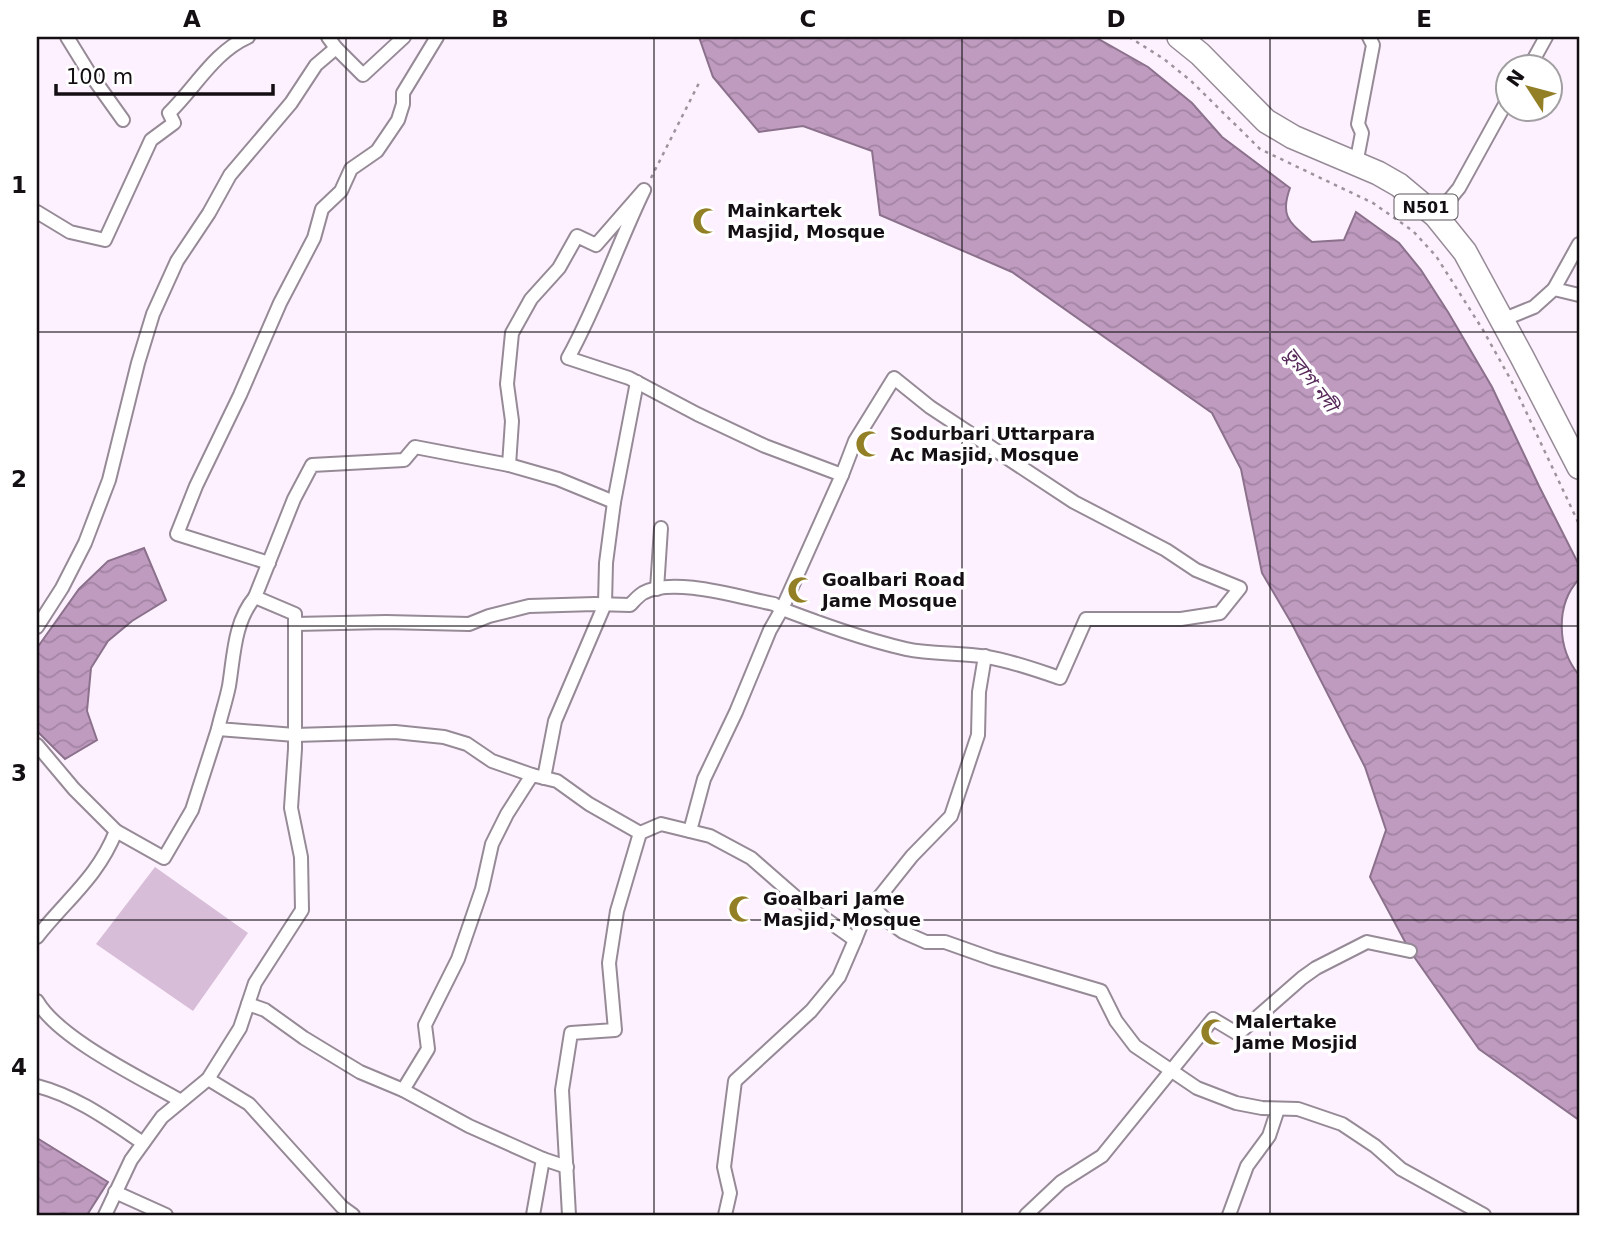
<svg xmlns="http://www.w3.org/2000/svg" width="1616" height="1252" font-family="'DejaVu Sans','Noto Sans Bengali',sans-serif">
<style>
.park{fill:#d7bdd8}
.water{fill:url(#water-waves);stroke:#8b718c;stroke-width:2}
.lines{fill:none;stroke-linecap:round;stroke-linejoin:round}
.street-casing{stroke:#968a97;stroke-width:16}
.highway-casing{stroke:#968a97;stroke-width:26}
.path{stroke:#9c939c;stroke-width:2.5;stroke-dasharray:3.5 5;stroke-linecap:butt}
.street{stroke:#fff;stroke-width:12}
.highway{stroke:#fff;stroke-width:23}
.grid{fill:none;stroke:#130f13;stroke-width:2;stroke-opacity:0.55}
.labels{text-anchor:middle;stroke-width:7;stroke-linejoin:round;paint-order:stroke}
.shield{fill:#fff;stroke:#5a575a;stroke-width:2}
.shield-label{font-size:16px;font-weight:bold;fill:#130f13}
.poi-label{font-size:18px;font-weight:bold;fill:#130f13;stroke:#fff;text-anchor:start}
.water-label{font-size:19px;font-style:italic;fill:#572a5a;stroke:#fff}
.neatline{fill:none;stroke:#130f13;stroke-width:2.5}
.grid-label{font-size:23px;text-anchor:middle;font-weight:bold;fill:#130f13}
</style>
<defs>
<pattern id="water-waves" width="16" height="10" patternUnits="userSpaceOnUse" patternTransform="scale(1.75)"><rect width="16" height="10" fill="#bf9bc0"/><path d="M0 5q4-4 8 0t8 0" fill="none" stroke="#a384a4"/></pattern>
</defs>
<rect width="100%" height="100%" fill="#fef1ff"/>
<polygon class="park" points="155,867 248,933 193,1011 96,944"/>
<g class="water">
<path d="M699,37h396l53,30 44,36 30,34 68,51c-11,30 1,35 22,54l32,-2 12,-28 43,31 22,27 27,42 44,75 47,99 40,79v14c-24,26 -22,70 0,96v445l-100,-71 -69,-98 -40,-74 16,-47 -21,-63 -73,-143 -30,-51 -21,-104 -29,-56 -200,-141 -132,-57 -8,-64 -69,-25 -44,6 -46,-55z"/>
<polygon points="144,548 166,600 132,621 108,641 91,668 87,711 97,740 65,759 37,731 37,648 79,589 108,561"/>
<polygon points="37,1138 108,1182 87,1215 37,1215"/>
</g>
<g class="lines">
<defs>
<g id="street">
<polyline points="67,37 88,71 123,120"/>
<polyline points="328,37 336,48 363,75 404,37"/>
<polyline points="1530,66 1546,37"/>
<polyline points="1356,164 1362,133 1358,124 1373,45 1369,37"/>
<path d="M37,212l33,20 35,8 46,-100 23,-17 -5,-10c26,-25 45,-61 79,-76"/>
<polyline points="1436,216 1459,188 1508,99"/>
<polyline points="1554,289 1579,244"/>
<polyline points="1502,320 1534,307 1554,289 1579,295"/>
<path d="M894,378l36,29 144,95 92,48 30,20 44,18 -20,25 -39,6h-95l-26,59c-24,-8 -48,-17 -73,-21 -27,-5 -54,-2 -81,-8 -43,-10 -84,-25 -124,-40l60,-134 13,-34z"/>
<polyline points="509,465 558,479 614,502"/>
<polyline points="269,563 177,534 196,486 240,395 280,303 314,238 322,209 341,191 351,169 377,151 398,120 403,104 403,93 437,37"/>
<polyline points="657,589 661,528"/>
<path d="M255,597c-21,25 -21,58 -26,89 -3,15 -8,29 -11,43l77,6 100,-3 49,5 23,7 25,17 40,14"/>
<path d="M295,624l91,-2 83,2 20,-8 40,-10 66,-2 35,1c4,-4 8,-9 13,-12 30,-17 99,5 131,11l8,5 -12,21 -34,82 -32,67 -14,52"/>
<polyline points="37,627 62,588 85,543 109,480 138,363 153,314 177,261 209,213 230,175 291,103 316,65 336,48"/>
<polyline points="37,745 74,789 116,831 164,858 192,810 218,729"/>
<polyline points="544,778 555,721 605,604 606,563 614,502 637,382"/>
<polyline points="872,906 884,918 903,932 926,942 945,942 993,959 1101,991 1116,1021 1135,1046 1197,1088 1236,1103 1262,1108 1298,1109 1342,1124 1375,1146 1401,1169 1484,1215"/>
<path d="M37,937c29,-37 61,-60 79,-106"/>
<polyline points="855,940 865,915 912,856 951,816 978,735 979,692 985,656"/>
<path d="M37,1001c22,38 104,77 144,100"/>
<polyline points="248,1004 265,1010 304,1038 360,1072 403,1090 469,1126 543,1159"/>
<polyline points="208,1079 249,1104 342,1207 353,1215"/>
<path d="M37,1086c39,10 73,35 106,57"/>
<polyline points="403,1090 428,1049 425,1025 458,959 482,889 492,844 507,814 532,775 557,781 589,804 640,833"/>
<polyline points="115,1192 166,1215"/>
<path d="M105,1215l26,-55 31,-43 46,-38 32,-51 15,-45 47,-73 -1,-53 -10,-49 4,-59v-135l-40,-17 39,-98 18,-34 92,-5 11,-13 94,18 3,-44 -5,-37 5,-51 19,-34 28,-31 18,-32 19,9 48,-55c-27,56 -46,114 -76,168l61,20 68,36 68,32 77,29"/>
<polyline points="533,1215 543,1159 567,1167"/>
<polyline points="569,1215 562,1090 571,1033 615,1030 609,963 617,911 640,833 661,824 710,836 751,858 799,900 855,940 839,977 811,1011 735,1081 724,1167 730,1193 725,1215"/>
<polyline points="1026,1215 1061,1182 1102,1156 1213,1019 1238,1034 1302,978 1316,968 1367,942 1410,951"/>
<polyline points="1229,1215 1247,1166 1269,1136 1278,1109"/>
</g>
<polyline id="highway" points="1179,37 1200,54 1266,121 1293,137 1378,173 1399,185 1436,216 1465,252 1522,357 1579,467"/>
</defs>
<use href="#street" class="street-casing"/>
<use href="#highway" class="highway-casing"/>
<g class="path">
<polyline points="1129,37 1164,59 1191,81 1260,149 1373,203 1413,231 1436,256 1483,330 1512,382 1579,524"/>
<polyline points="651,178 700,81"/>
</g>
<use href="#street" class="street"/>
<use href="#highway" class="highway"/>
</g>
<path class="grid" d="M346,37v1178M654,37v1178M962,37v1178M1270,37v1178M37,332h1542M37,626h1542M37,920h1542"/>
<defs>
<symbol id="mosque-bare" viewBox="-9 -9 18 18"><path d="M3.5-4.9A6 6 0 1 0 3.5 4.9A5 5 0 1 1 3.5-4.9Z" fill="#937f26" stroke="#fff" stroke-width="2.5" paint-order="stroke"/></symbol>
</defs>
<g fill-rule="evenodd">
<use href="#mosque-bare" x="687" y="202" width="38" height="38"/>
<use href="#mosque-bare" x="850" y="425" width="38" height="38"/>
<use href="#mosque-bare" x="782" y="571" width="38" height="38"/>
<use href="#mosque-bare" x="723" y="890" width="38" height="38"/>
<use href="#mosque-bare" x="1195" y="1013" width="38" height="38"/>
</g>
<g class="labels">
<rect class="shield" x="1394.5" y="194.5" width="63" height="25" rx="5"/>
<g class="shield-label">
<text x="1426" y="213">N501</text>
</g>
<g class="poi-label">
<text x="727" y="217">Mainkartek<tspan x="727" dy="21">Masjid, Mosque</tspan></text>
<text x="890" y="440">Sodurbari Uttarpara<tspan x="890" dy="21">Ac Masjid, Mosque</tspan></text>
<text x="822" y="586">Goalbari Road<tspan x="822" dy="21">Jame Mosque</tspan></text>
<text x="763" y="905">Goalbari Jame<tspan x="763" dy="21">Masjid, Mosque</tspan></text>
<text x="1235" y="1028">Malertake<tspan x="1235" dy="21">Jame Mosjid</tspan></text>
</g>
<g class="water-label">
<text transform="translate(1311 379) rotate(53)" y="7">তুরাগ নদী</text>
</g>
</g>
<rect width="1616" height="1252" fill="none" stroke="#ffffff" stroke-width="77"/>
<g transform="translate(1529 88) rotate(306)"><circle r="33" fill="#ffffff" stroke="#a19fa1" stroke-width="2"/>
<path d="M0-5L12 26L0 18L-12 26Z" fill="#937f26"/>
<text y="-10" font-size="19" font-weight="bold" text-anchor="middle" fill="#130f13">N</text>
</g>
<path d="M56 84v10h217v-10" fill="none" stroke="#130f13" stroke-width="3.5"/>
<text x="66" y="84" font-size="21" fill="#130f13" stroke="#ffffff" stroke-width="5" paint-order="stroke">100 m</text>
<rect x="38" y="38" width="1540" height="1176" class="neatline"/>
<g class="grid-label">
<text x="192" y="27">A</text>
<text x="500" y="27">B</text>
<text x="808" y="27">C</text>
<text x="1116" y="27">D</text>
<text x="1424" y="27">E</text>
<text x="19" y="193">1</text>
<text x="19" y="487">2</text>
<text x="19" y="781">3</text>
<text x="19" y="1075">4</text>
</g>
</svg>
